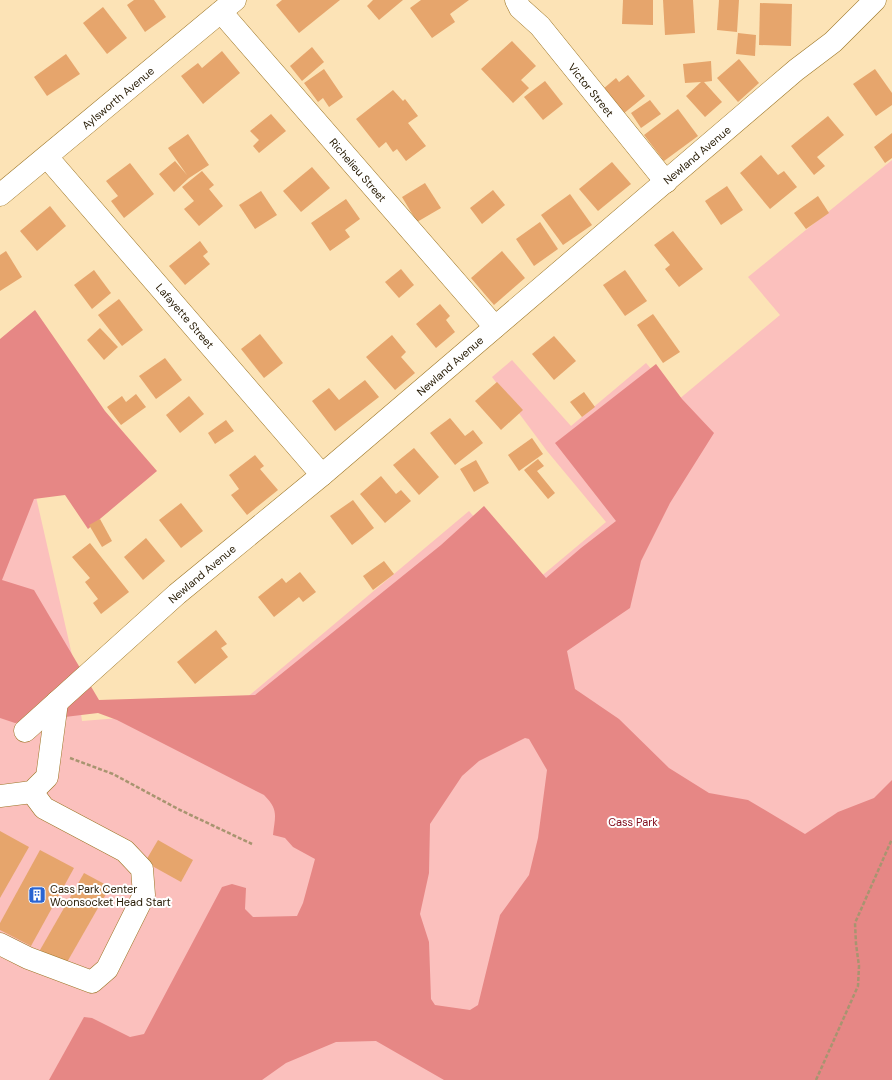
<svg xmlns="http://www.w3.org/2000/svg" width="892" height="1080" font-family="'DM Sans',sans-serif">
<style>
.green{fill:#fbc0bd}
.forest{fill:#e68785;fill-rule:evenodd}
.building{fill:#e6a56c}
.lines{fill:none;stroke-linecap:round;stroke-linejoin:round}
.minor-casing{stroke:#9c7525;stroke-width:23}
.path{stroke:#a89470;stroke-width:2.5;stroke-dasharray:4 2;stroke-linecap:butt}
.minor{stroke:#fff;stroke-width:22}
.labels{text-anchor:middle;stroke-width:4;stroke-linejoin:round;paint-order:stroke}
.street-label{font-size:11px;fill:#251902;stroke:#fff}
.park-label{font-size:11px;fill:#841120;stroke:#fff}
.poi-label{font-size:11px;fill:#251902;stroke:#fff;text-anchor:start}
</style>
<rect width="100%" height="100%" fill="#fce3b6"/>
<polygon class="green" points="892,160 892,1080 0,1080 0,344 1,343 75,668 82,721 233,709 469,511 532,584 606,522 547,451 492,377 512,360 571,426 646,363 678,400 780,315 748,277"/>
<path class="forest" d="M35,310l70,101 52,60 -69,58 -23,-34 -31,4 -32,81 32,10 65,110 156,-5 186,-150 43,-39 62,72 35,-30 35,-27 -61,-78 101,-79 26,35 32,34 -44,70 -29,58 -11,47 -63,43 8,38 44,30 50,49 40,25 39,7 57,34 33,-22 36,-14 18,-18v300h-448l-68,-39 -40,1 -50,21 -24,17h-213l35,-63 8,1 38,19 14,-3 78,-147 10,-3 14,4 -1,21 8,8 44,-1 6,-13 12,-44 -22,-12 -8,-9 -12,-3c2,-19 6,-25 -9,-40l-147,-75 -19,-7 -83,10 -15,-5v-379zM525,738l4,1 18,31 -9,68 -9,37 -29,40 -22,90 -8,5 -35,-5 -4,-6 -2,-57 -9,-28 9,-41 1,-49 32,-48 17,-15z"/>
<g class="building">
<polygon points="134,0 154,0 166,17 145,32 127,5"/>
<polygon points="282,0 340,0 299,33 276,5"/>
<polygon points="373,0 403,0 379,20 367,6"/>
<polygon points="421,0 469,0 450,14 455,22 432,38 410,8"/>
<polygon points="623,0 653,0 653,25 622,24"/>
<polygon points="663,0 693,0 695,33 665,35"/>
<polygon points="719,0 739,0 737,32 717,30"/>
<polygon points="760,3 792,4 791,46 759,45"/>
<polygon points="103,7 127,38 107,54 83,23"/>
<polygon points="738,33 756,35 755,56 736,54"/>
<polygon points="512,41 536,66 521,80 529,88 513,103 481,69"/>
<polygon points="312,47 324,62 302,81 290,66"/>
<polygon points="222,51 240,73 203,104 181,76 198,63 202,68"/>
<polygon points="66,54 80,74 47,96 34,77"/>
<polygon points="739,59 759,83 738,102 717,78"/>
<polygon points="711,61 712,81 704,82 722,102 705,117 686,96 701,82 685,83 683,64"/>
<polygon points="324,69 343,97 329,107 323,98 318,102 304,83"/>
<polygon points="875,69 892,93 892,105 876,116 853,84"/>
<polygon points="628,75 645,96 623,114 603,89 616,78 619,82"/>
<polygon points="545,81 563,104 543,120 524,97"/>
<polygon points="393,90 403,101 405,99 418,116 408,123 426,146 406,161 397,149 393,152 386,142 379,148 356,119"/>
<polygon points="650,100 661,114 641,128 631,113"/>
<polygon points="678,109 698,136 664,161 644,135"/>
<polygon points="271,114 286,131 259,153 253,146 259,140 250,131"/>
<polygon points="828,116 844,135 817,157 825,166 814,175 791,146"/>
<polygon points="892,133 892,158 885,163 874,147"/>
<polygon points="188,134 209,165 189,178 174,192 159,174 175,161 187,175 168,148"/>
<polygon points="761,155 778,175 784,171 797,187 770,209 740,173"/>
<polygon points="612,162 631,184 598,211 579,189"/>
<polygon points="130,163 154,194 124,218 111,201 118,196 106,181"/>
<polygon points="312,167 330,188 301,212 283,191"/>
<polygon points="202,171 214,185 209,189 223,206 199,226 184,209 194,201 182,187"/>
<polygon points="425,183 441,208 417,222 402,197"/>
<polygon points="727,186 743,210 721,225 705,201"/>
<polygon points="493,190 505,205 482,224 470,208"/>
<polygon points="261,191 277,215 255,229 239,205"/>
<polygon points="570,194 592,225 563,245 541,215"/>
<polygon points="818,196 829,213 806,229 794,213"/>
<polygon points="346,199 360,219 345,230 350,237 330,251 311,223"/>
<polygon points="50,206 66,226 37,251 20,231"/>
<polygon points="540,222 558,249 534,266 516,239"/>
<polygon points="673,231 703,269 679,287 665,269 670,265 654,245"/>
<polygon points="200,241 208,252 203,256 210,264 185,285 169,266"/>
<polygon points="6,251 22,277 0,291 0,255"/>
<polygon points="502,251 525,278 494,305 471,278"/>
<polygon points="401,269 414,285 399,298 385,282"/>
<polygon points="94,270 111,293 92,309 74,285"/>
<polygon points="625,270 647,301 625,316 603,285"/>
<polygon points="119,299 143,330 122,346 98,315"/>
<polygon points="440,304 450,316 446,320 455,332 436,348 416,324"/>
<polygon points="653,314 680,352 663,363 637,325"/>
<polygon points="100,328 118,347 104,360 87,340"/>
<polygon points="260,334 283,363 264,378 241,349"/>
<polygon points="392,335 406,352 401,357 415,373 395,390 366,357"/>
<polygon points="554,336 576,361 554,380 532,354"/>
<polygon points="165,358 182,380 156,399 139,376"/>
<polygon points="365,380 379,397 335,431 312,401 329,388 339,400"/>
<polygon points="497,382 523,410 501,430 475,401"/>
<polygon points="584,392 595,407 582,417 570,402"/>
<polygon points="136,394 146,407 121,425 107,407 122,396 126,402"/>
<polygon points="189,396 204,414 180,433 166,415"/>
<polygon points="450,418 465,436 473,430 483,443 455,465 430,433"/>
<polygon points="226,420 234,431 215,444 208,433"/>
<polygon points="532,438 543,454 519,471 508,455"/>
<polygon points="414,448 439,477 419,495 393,465"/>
<polygon points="255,455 264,466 260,469 278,490 247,515 231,495 239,489 229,475"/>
<polygon points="538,459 544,466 537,471 555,493 548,499 524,470"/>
<polygon points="476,460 489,483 474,492 460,469"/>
<polygon points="381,476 396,494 401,490 411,501 385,523 360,494"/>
<polygon points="353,500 374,528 352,545 330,516"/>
<polygon points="181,503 203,531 181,548 159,520"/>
<polygon points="100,519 112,541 102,547 89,525"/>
<polygon points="146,538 165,561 143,580 124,557"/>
<polygon points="90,543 129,592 101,614 93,603 98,599 85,582 90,578 72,557"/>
<polygon points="384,561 394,574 373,590 363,576"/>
<polygon points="300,572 316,592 303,602 299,597 274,617 258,597 282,578 286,583"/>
<polygon points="216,630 227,644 221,648 228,657 195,684 177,662"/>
<polygon points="0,831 29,847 0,898"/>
<polygon points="158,840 193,860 181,882 145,862"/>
<polygon points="40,850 74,868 31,946 0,930 0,923"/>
<polygon points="84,873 110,887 66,964 40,950"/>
</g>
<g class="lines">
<defs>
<g id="minor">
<polyline points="516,0 520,8 540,26 666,182"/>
<polyline points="221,12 495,327"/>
<polyline points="47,157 322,475"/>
<polyline points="0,195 235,0"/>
<polyline points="25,731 177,594 322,475 796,70 833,42 875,0"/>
<polyline points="0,796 32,792 47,777 57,702"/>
<polyline points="0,944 28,958 92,982 107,969 144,895 142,869 125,851 44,808 32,792"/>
</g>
</defs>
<use href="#minor" class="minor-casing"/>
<g class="path">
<polyline points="70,758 113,774 180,810 252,844"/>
<polyline points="816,1080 858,986 859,966 856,944 855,923 892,839"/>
</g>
<use href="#minor" class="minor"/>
</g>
<defs>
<symbol id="building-square" viewBox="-11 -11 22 22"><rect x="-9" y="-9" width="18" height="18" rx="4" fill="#2a64d1" stroke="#fff"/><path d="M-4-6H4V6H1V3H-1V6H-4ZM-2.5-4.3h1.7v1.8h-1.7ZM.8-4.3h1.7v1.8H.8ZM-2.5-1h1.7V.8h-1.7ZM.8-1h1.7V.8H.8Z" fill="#fff"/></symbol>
</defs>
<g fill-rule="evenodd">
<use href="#building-square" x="27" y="885" width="20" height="20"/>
</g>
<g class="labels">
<g class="street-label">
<text transform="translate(591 90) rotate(51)" y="4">Victor Street</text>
<text transform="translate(118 98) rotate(-40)" y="4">Aylsworth Avenue</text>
<text transform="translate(697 155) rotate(-40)" y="4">Newland Avenue</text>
<text transform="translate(358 170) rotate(49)" y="4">Richelieu Street</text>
<text transform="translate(185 316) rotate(49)" y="4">Lafayette Street</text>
<text transform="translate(450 366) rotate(-41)" y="4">Newland Avenue</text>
<text transform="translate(202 574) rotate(-40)" y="4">Newland Avenue</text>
</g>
<g class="park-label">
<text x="633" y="826">Cass Park</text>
</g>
<g class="poi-label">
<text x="50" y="893">Cass Park Center<tspan x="50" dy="13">Woonsocket Head Start</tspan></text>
</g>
</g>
</svg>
